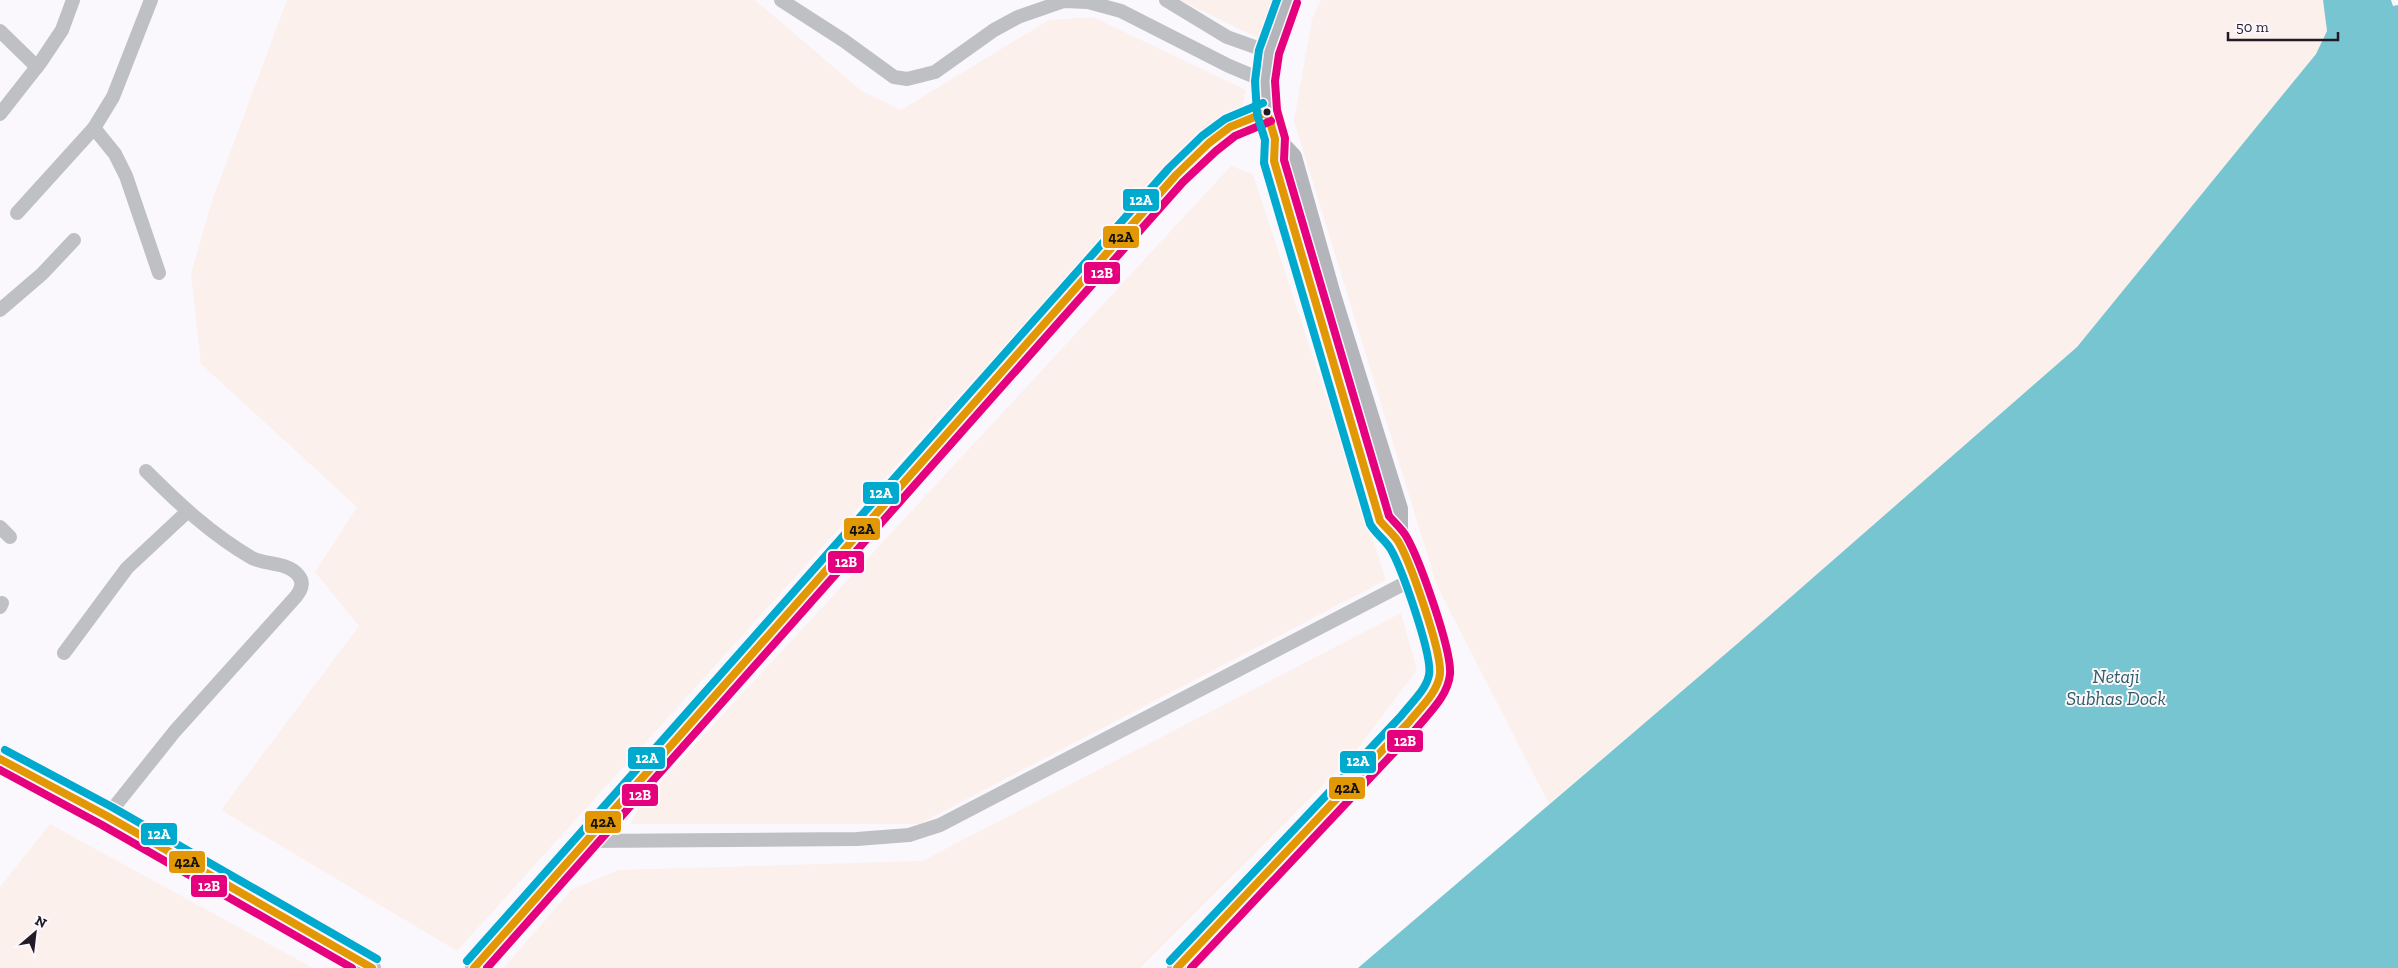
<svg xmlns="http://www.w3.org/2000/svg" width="2398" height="968" font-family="'Zilla Slab',serif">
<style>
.industrial{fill:#fcf0ed}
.water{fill:#77c5d0}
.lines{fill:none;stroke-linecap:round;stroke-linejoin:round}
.minor{stroke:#bec0c4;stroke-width:14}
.tertiary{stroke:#bec0c4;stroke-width:18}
.secondary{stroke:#b3b5bb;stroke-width:20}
.bus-1-casing{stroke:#fbf7fd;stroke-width:11}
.bus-2-casing{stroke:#fbf7fd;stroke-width:11}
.bus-3-casing{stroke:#fbf7fd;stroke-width:11}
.bus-1{stroke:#e29804;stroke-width:8}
.bus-2{stroke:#e5007d;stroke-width:8}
.bus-3{stroke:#00a9ce;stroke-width:8}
.bus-dot{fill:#221b26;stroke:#fbf7fd;stroke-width:2}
.labels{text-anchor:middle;stroke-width:4;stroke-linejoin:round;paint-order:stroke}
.water-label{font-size:19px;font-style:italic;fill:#2e5d63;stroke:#fbf7fd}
.line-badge{stroke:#fbf7fd;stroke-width:2}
.badge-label{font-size:14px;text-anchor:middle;font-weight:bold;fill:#fff}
.pale-badge-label{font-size:14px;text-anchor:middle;font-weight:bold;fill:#111}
</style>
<rect width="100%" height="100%" fill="#faf8fc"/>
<g class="industrial">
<polygon points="287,0 755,0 862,91 901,110 1049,20 1093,17 1246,90 1241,109 1196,134 457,951 221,810 359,626 315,572 357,507 201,364 191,274 212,201"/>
<polygon points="1180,0 1277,0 1264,41"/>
<polygon points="1321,0 2323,0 2327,31 2316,54 2077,347 1737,644 1549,804 1437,586 1294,121 1312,19"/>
<polygon points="1231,166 1253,174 1386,580 919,824 630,824 642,802"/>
<polygon points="1401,613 1417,670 1352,756 1140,968 504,968 571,890 618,870 922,861"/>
<polygon points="50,824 313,968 0,968 0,887"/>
</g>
<polygon class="water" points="2323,0 2391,0 2393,6 2398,5 2398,968 1358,968 1737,644 2077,347 2316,54 2327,31"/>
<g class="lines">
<g class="minor">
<polyline points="781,0 843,40 894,77 907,79 935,72 994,30 1018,17 1064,1 1088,2 1121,11 1229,66 1265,81"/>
<polyline points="1166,0 1227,37 1269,52"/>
<polyline points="0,31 37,67"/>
<polyline points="0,114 40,63 62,30 73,0"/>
<polyline points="94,128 115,154 126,176 159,273"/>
<polyline points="17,213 94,128 113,97 151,0"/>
<polyline points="0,310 42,274 74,240"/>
<polyline points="0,527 10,537"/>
<polyline points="0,607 2,603"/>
<polyline points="64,653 127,568 187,512"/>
<path d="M107,816l68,-85 117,-130c7,-7 14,-17 6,-26 -10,-13 -32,-10 -46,-17 -41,-24 -73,-54 -106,-87"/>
<polyline points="587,841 857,839 909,835 940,825 1413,579"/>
</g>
<g class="tertiary">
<polyline points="0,759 107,816 372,968"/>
<polyline points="474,968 1176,175 1209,143 1230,127 1267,112"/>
</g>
<g class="secondary">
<polyline points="1275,139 1292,157 1331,295 1398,509 1398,542"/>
<path d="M1177,968l232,-246c10,-14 29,-31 31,-49 1,-17 -32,-116 -42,-131 -5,-8 -12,-14 -18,-21l-106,-360 1,-22 -8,-27 -2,-31 4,-29 19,-52"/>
</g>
<defs>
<g id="bus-1">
<polyline points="0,759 107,816 372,968"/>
<polyline points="474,968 1176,175 1209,143 1230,127 1267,112"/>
<path d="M1177,968l232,-246c11,-14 29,-30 31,-48 2,-22 -30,-113 -42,-133 -5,-7 -12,-13 -18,-20l-106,-360 1,-22 -8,-27"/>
</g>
<g id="bus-2">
<polyline points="0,770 102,825 352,968"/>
<polyline points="487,968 1183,182 1216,151 1235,136 1271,121"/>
<path d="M1191,968l225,-239c13,-16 32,-33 34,-55 2,-24 -31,-116 -44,-138 -4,-7 -11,-13 -17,-20l-105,-356 1,-22 -8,-28 -2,-29 4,-27 18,-51"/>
</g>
<g id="bus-3">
<polyline points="5,750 112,807 377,959"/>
<polyline points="467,961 1169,168 1202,136 1225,119 1263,103"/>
<path d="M1170,961l231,-245c10,-13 25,-26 28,-41 4,-19 -28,-109 -39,-127 -6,-9 -15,-15 -20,-24l-106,-361 1,-23 -8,-26 -2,-33 4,-31 18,-50"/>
</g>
</defs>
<use href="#bus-1" class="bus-1-casing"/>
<use href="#bus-2" class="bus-2-casing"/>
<use href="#bus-3" class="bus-3-casing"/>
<use href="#bus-1" class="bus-1"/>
<use href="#bus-2" class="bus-2"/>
<use href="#bus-3" class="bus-3"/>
</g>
<circle class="bus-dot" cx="1267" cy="112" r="4.5"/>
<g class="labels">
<g class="water-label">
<text x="2116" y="683">Netaji<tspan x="2116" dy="22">Subhas Dock</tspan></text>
</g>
</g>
<g class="line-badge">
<rect x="1122" y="188" width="38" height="24" rx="5" fill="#00a9ce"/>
<rect x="1102" y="225" width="38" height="24" rx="5" fill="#e29804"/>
<rect x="1083" y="261" width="38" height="24" rx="5" fill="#e5007d"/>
<rect x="862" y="481" width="38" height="24" rx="5" fill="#00a9ce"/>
<rect x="843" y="517" width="38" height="24" rx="5" fill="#e29804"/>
<rect x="827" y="550" width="38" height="24" rx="5" fill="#e5007d"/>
<rect x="1386" y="729" width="38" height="24" rx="5" fill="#e5007d"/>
<rect x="627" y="746" width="39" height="24" rx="5" fill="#00a9ce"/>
<rect x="1339" y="750" width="38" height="24" rx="5" fill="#00a9ce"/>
<rect x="1328" y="776" width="38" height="24" rx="5" fill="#e29804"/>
<rect x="621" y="783" width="38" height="24" rx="5" fill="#e5007d"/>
<rect x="584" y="810" width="38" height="24" rx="5" fill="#e29804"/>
<rect x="140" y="822" width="38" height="24" rx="5" fill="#00a9ce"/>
<rect x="168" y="850" width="38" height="24" rx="5" fill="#e29804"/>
<rect x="190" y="874" width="38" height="24" rx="5" fill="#e5007d"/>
</g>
<g class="badge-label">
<text x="1141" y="205">12A</text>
<text x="1102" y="278">12B</text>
<text x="881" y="498">12A</text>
<text x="846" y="567">12B</text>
<text x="1405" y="746">12B</text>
<text x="647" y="763">12A</text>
<text x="1358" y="766">12A</text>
<text x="640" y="800">12B</text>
<text x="159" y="839">12A</text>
<text x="209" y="891">12B</text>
</g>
<g class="pale-badge-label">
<text x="1121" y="242">42A</text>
<text x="862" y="534">42A</text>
<text x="1347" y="793">42A</text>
<text x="603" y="827">42A</text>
<text x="187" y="867">42A</text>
</g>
<g transform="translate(35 933) rotate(28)" stroke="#fbf7fd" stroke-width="4" paint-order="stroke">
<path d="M0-4L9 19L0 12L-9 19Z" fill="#221b26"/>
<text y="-8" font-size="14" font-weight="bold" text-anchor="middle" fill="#221b26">N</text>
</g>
<path d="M2228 32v8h110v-8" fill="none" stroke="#221b26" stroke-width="2.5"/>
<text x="2236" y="32" font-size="15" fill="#221b26" stroke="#fbf7fd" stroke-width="4" paint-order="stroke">50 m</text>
</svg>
